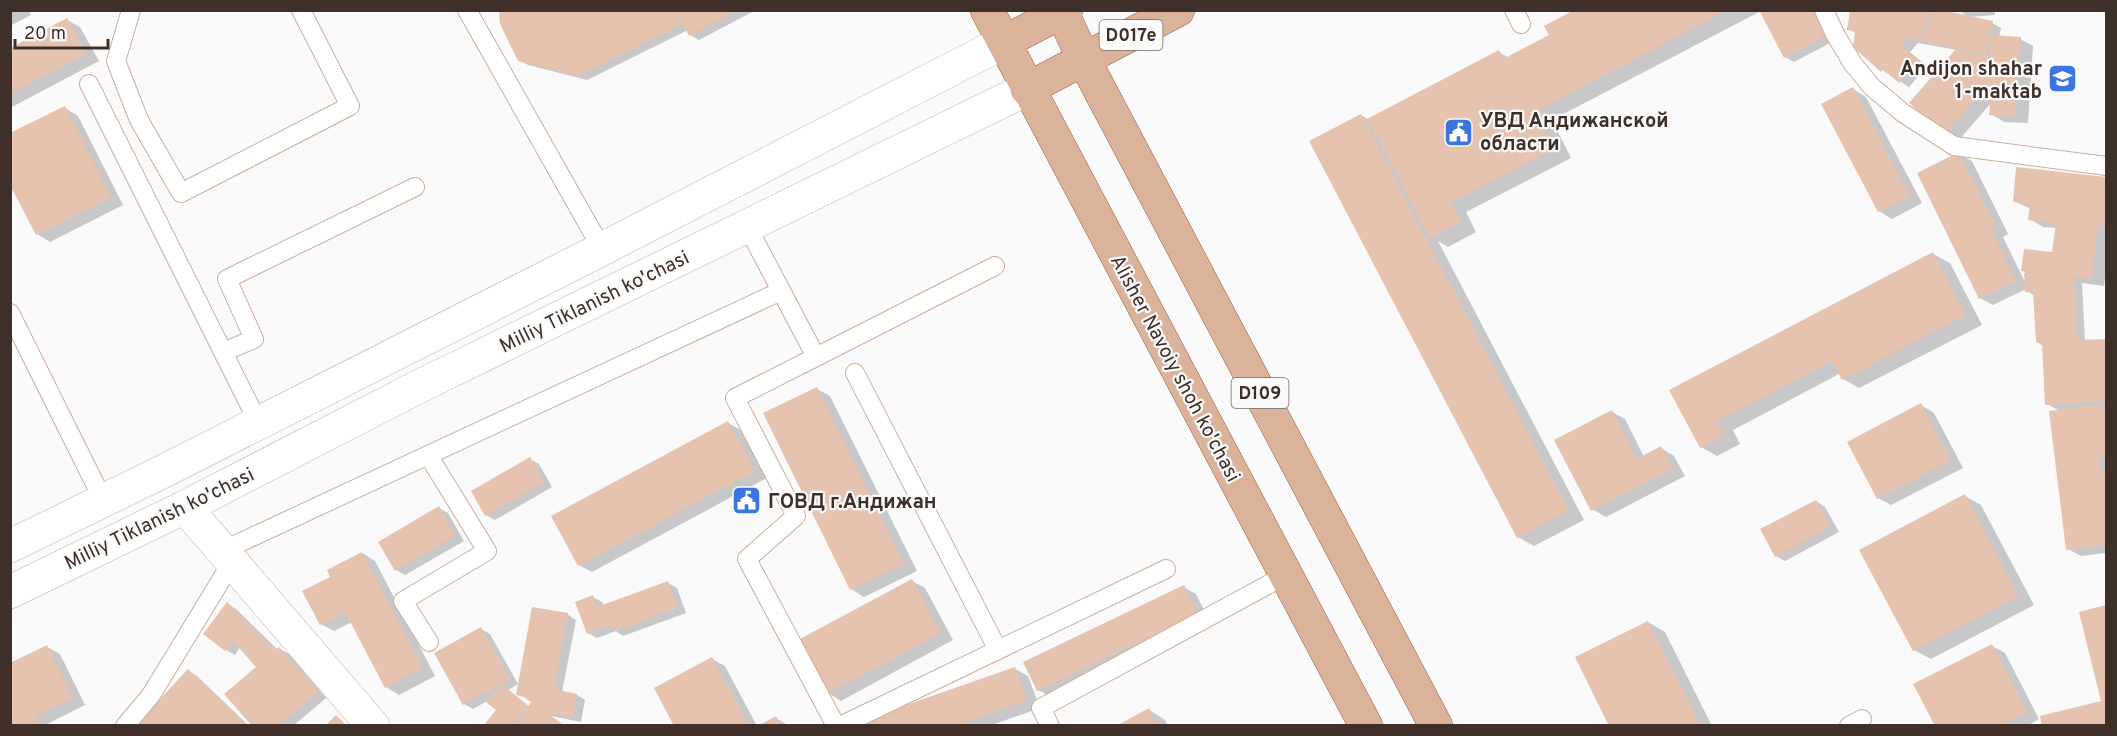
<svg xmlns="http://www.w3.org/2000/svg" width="2117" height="736" font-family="Overpass,sans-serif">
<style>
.shadow{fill:#0003}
.building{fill:#e6c3af}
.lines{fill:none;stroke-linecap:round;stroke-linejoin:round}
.lane-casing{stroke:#cfad99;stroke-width:20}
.street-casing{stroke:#cfad99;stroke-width:34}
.secondary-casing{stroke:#cfad99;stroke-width:34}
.primary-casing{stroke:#946447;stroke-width:34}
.lane{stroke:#fff;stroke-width:18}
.street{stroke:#fff;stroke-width:33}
.secondary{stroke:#fff;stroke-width:33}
.primary{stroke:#dbb39a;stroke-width:33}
.labels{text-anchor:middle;stroke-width:4.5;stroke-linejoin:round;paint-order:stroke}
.shield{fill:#fafafa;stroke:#766d67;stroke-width:1.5}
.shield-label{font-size:18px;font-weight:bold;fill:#3e3028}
.poi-label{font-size:20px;font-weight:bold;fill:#3e3028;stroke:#fafafa;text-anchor:start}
.street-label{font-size:20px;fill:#3e3028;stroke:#fafafa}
</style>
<rect width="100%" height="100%" fill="#fafafa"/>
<g class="shadow">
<polygon points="10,10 28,10 31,15 10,26"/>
<polygon points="500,10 756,10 699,40 690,35 688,30 587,80 528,65 519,60"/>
<polygon points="1578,10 1817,10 1834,41 1794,62 1785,57 1761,11 1552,120 1571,158 1466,212 1476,232 1448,247 1438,241 1584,520 1534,546 1518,537 1361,115 1369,120 1499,52 1509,58 1551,36"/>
<polygon points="1851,10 1939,10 1968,17 1959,10 1995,10 1995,15 1969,17 1992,23 2001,28 1999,37 2020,39 2033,46 2028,123 2004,122 1991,114 1992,102 1959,140 1946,132 1957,50 1918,43 1910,52 1927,66 1909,87 1882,70 1856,33 1848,29"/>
<polygon points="67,20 80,27 99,61 10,108 10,50"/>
<polygon points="1853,89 1866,97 1922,203 1892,219 1879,211"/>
<polygon points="65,108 78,116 123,205 50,242 37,234"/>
<polygon points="1959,154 1972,161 2008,234 2003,237 2026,284 2025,272 2023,271 2054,254 2056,228 2043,227 2030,219 2031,209 2014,201 2018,169 2106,179 2106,268 2104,286 2082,283 2085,341 2106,340 2106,553 2081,556 2068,549 2060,411 2047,404 2043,346 2037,342 2035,296 2027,291 2026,289 1993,305 1980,298"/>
<polygon points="1933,254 1950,263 1982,325 1859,388 1843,379 1839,374 1733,430 1740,444 1717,456 1701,447 1671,390"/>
<polygon points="817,389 830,396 917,571 864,597 851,589"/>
<polygon points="1921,405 1934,413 1963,468 1891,505 1878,498"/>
<polygon points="1612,412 1625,419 1644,457 1661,448 1674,456 1685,476 1606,517 1592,509"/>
<polygon points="728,423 741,430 767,478 592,572 579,565"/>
<polygon points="530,459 539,464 552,487 495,520 486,515"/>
<polygon points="1965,496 1981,505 2034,605 1931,659 1914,650"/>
<polygon points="1816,501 1825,507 1839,532 1785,561 1776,556"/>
<polygon points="439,508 448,513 464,541 405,575 396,570"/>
<polygon points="362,553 375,561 435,676 399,695 386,687 352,622 334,631 321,624 332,577"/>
<polygon points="912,581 925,588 953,640 841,701 828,693"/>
<polygon points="668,583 677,588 686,613 623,636 616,631 597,638 588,633 593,597 602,602 604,606"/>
<polygon points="1183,587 1196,594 1210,622 1052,697 1038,690"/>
<polygon points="227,604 236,609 278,650 280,649 289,654 326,698 293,726 254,726 258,667 240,647 235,655 226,650"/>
<polygon points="2106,606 2106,726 2044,726 2105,701 2080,613"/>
<polygon points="567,614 576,620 562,692 577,695 585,700 581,722 551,716 564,726 485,726 498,710 487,701 473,709 464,704 481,629 490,634 518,684 508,690 530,707 532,700 518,694"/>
<polygon points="1648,622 1665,632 1712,726 1610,726"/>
<polygon points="1992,646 2005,653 2039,719 2027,726 1936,726"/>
<polygon points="47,647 60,654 85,705 47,724 47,726 10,726"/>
<polygon points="712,659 725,666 757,726 676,726"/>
<polygon points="1015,669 1028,676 1040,708 989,726 863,726"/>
<polygon points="188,671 197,676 249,726 137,726"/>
<polygon points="1149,710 1165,720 1168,726 1119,726"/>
<polygon points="776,718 789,726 762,726"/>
</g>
<g class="building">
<polygon points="499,10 738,10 689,36 683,23 577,76 518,61 500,24"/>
<polygon points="1574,10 1728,10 1536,111 1555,148 1451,203 1461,222 1430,238 1367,119 1499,50 1503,59 1549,35 1544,26"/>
<polygon points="1759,10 1812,10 1826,36 1784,58"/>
<polygon points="1850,10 1930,10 1928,24 1923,23 1921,40 1908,38 1902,46 1919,60 1899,83 1883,69 1881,72 1853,47 1855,31 1847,30"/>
<polygon points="1932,10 1942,10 1993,21 1986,54 1921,41 1924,28 1928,29"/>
<polygon points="67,18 87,54 10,94 10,48"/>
<polygon points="1991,35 2021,37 2015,117 1989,115 1991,92 1983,90 1945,134 1909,103 1955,50 1991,56 1989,55"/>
<polygon points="1853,87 1910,196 1878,212 1821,104"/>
<polygon points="65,106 111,197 36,235 10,185 10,133"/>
<polygon points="1361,114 1569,511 1517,538 1309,141"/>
<polygon points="1959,152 1996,227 1991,229 2016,281 1979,299 1917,173"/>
<polygon points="2016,167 2106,177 2106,226 2098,225 2092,279 2074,277 2077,340 2106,339 2106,401 2045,405 2042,342 2036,343 2033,292 2025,292 2024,273 2039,273 2021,271 2024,249 2052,252 2056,223 2028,220 2030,203 2013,202"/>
<polygon points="1933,252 1966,315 1842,380 1832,361 1717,421 1725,434 1700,448 1669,390"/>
<polygon points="817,387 904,564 850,590 763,413"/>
<polygon points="1921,403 1951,460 1877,499 1847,442"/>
<polygon points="2106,404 2106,457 2098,458 2100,472 2106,471 2106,545 2066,550 2049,411"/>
<polygon points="1612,410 1637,459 1661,446 1673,468 1591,511 1554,440"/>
<polygon points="728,421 755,471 578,566 551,516"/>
<polygon points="530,457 544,482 485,516 471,491"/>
<polygon points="1965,494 2019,596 1913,651 1859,550"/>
<polygon points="1816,500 1831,527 1775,557 1760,529"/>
<polygon points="439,506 456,535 395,571 378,542"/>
<polygon points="362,552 423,668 385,688 345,612 320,625 302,591 330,577 327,570"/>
<polygon points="912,579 941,633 827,694 798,640"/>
<polygon points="668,581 678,608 613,631 611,625 587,634 575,602 593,595 597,607"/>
<polygon points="1184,585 1197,614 1037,691 1023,662"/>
<polygon points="227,602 276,650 279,647 318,692 278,726 252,726 224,694 256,667 233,641 225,651 203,634"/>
<polygon points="2106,605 2106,726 2042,726 2040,716 2101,701 2079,612"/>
<polygon points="532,607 568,613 554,689 577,694 573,718 547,713 565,726 516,726 531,702 524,697 516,695"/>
<polygon points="1648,621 1701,726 1609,726 1575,657"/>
<polygon points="481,627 510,679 463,705 434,653"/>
<polygon points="1992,644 2027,712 2000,726 1935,726 1913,684"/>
<polygon points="47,645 73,698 35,716 39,726 10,726 10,663"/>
<polygon points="712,657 749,726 674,726 654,688"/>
<polygon points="1015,667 1027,700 956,726 862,726 860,721"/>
<polygon points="188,669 248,726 135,726"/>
<polygon points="502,684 528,706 511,726 483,726 496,710 486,702"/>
<polygon points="1149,708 1158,726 1116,726"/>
<polygon points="336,715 347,726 325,726"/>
<polygon points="776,716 781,726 758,726"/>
</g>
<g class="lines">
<defs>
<g id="lane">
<polyline points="131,10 116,61 139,120 181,193 350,106 301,10"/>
<polyline points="467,10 602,249"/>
<polyline points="1514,10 1521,24"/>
<polyline points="1824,10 1835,34 1853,64 1872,87 1903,113 1954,146 2106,166"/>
<polyline points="89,84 258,422"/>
<polyline points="747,226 816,357 735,398 796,516 747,559 836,726"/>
<polyline points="10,313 103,500"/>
<polyline points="223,352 254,339 227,279 415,187"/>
<polyline points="816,357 995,266"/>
<polyline points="855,373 998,650"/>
<polyline points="428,455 487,551 403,601 429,642"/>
<polyline points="222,551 781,291"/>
<polyline points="125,726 151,695 232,562"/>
<polyline points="840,726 1166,569"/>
<polyline points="1050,726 1041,708 1286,575"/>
<polyline points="1849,726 1862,719"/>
</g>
<polyline id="street" points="185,507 373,726"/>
<g id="secondary">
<polyline points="10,546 164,471 602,249 1004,42"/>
<polyline points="10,592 185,507 420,386 1027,89"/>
</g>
<g id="primary">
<polyline points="987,10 1366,726"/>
<polyline points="1061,10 1084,60 1436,726"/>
<polyline points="1004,42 1066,10"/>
<polyline points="1027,89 1178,10"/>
</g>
</defs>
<use href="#lane" class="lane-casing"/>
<use href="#street" class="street-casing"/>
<use href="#secondary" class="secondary-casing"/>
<use href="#primary" class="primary-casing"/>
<use href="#lane" class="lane"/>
<use href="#street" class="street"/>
<use href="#secondary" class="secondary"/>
<use href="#primary" class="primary"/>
</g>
<defs>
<symbol id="school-square" viewBox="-11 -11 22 22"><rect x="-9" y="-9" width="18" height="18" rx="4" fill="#3b75e4" stroke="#fafafa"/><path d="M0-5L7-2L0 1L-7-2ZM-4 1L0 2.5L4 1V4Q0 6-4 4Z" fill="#fff"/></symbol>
<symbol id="civic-square" viewBox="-11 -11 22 22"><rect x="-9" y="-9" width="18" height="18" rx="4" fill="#3b75e4" stroke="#fafafa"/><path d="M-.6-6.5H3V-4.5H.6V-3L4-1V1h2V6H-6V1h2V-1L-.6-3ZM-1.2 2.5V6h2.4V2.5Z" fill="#fff"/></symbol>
</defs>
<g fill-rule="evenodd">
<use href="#school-square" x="2046" y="62" width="33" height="33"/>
<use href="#civic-square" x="1442" y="116" width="33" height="33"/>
<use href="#civic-square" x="730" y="484" width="33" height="33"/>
</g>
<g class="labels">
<g class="shield">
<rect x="1099.5" y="20" width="63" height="30" rx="4.5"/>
<rect x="1231.5" y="378" width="57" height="30" rx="4.5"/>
</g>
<g class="shield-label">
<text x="1131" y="41">D017e</text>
<text x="1260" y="399">D109</text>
</g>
<g class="poi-label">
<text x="2042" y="75" text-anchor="end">Andijon shahar<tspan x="2042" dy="23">1-maktab</tspan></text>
<text x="1480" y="127">УВД Андижанской<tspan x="1480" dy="23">области</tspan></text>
<text x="768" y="508">ГОВД г.Андижан</text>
</g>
<g class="street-label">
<text transform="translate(594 301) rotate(-26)" y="7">Milliy Tiklanish ko'chasi</text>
<text transform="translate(1176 368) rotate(62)" y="7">Alisher Navoiy shoh ko'chasi</text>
<text transform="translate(159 518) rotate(-26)" y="7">Milliy Tiklanish ko'chasi</text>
</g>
</g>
<rect width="2117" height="736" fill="none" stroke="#3e3028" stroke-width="24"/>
<path d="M15 39v9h93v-9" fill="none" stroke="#3e3028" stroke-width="3"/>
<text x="24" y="39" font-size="18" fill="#3e3028" stroke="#fafafa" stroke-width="4.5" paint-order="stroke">20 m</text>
</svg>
